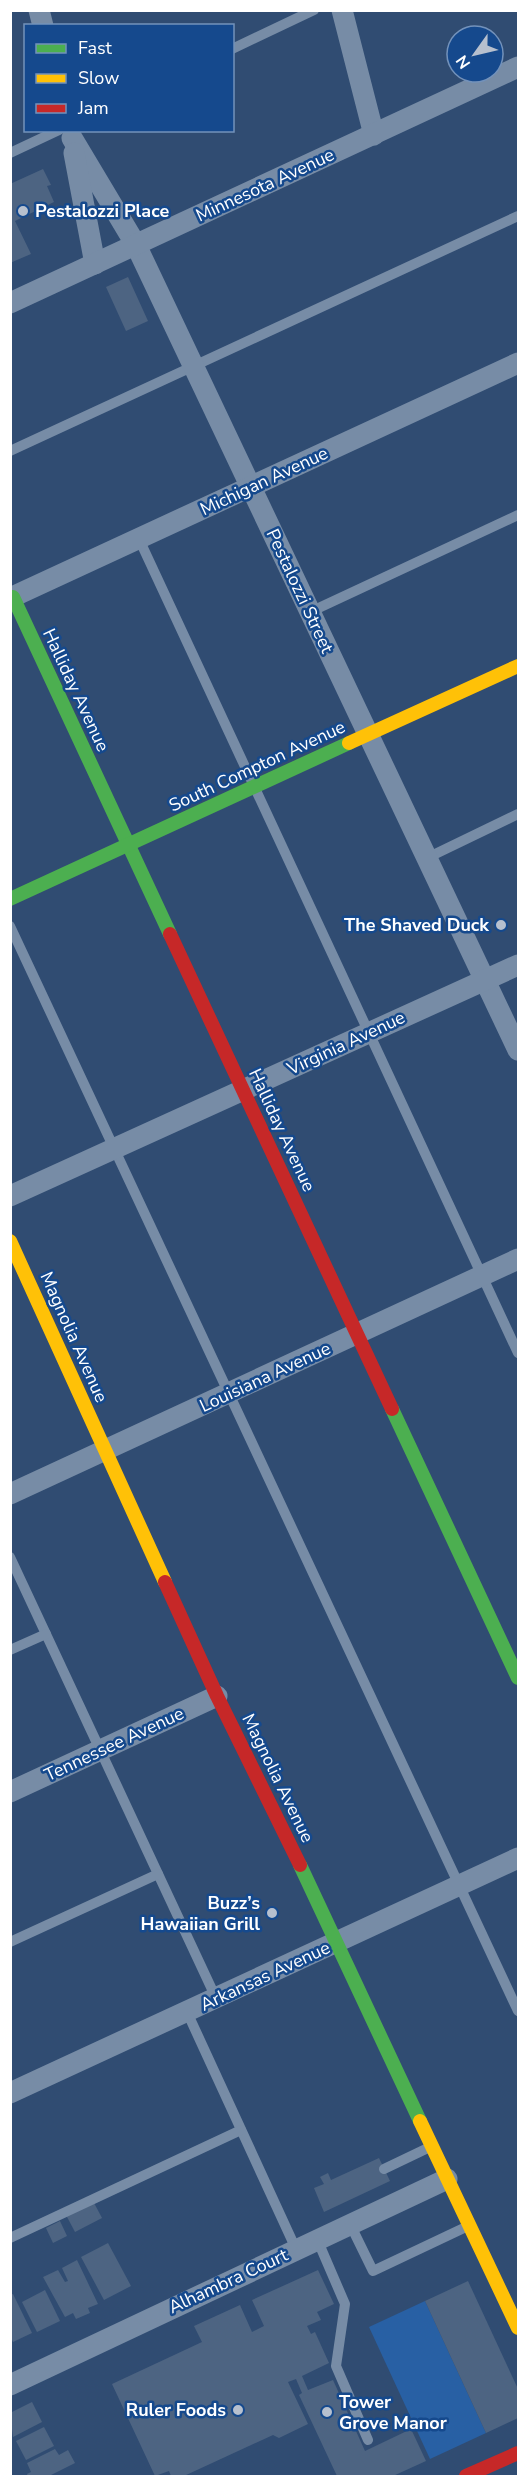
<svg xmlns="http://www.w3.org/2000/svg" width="529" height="2487" font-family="'Nunito Sans',sans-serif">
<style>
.green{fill:#2860a4}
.building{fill:#4d6482}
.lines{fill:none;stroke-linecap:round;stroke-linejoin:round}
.lane{stroke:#778ca6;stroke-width:10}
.street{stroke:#778ca6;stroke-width:21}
.fast{stroke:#4caf50;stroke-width:14}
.slow{stroke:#ffc107;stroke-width:14}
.jam{stroke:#c62828;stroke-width:14}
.poi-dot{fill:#b7c0ce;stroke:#15498d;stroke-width:2}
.labels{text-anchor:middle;stroke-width:5;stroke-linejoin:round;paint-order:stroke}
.street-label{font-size:18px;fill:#fff;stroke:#15498d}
.poi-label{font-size:18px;font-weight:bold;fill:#fff;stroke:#15498d;text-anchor:end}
</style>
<rect width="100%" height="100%" fill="#304c72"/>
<polygon class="green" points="425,2301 486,2433 430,2459 369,2327"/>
<g class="building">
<polygon points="43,169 51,185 47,186 54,202 15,221 31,254 10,263 10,184"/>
<polygon points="128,277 148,321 126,331 106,287"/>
<polygon points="379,2158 390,2181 324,2212 314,2188 324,2184 320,2177 328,2173 331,2180"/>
<polygon points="93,2201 102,2218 75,2232 66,2215"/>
<polygon points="60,2221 67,2236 53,2243 46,2228"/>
<polygon points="108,2243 131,2286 104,2300 81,2257"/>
<polygon points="77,2260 98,2304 88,2308 90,2313 76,2319 73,2313 65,2317 43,2277 58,2270 65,2282 68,2281 62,2268"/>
<polygon points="318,2270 334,2304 317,2312 321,2320 307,2326 311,2334 315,2332 329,2363 302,2376 308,2390 333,2380 365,2451 411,2429 426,2461 393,2476 337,2476 299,2395 302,2393 296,2379 288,2382 308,2424 279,2438 273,2435 184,2476 171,2476 169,2471 155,2476 112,2384 202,2342 194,2326 240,2305 252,2332 264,2326 252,2300"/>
<polygon points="468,2281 518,2389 518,2418 486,2433 425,2301"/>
<polygon points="45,2290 60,2321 37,2332 22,2302"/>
<polygon points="13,2294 32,2333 13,2342 10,2336 10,2295"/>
<polygon points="32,2402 42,2422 13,2437 10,2413"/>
<polygon points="44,2427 54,2446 26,2460 16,2441"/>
<polygon points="55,2449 59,2455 68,2450 75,2463 49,2476 28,2476 27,2474 31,2472 27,2463"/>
</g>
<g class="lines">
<g class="lane">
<polyline points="232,49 314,10"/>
<polyline points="10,153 59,130"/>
<polyline points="10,451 518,216"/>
<polyline points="139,539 518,1353"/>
<polyline points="310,612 518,515"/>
<polyline points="429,857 518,814"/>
<polyline points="10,926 518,2011"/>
<polyline points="10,1557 216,1998"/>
<polyline points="10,1650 46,1634"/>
<polyline points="10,1942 158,1874"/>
<polyline points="187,2012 296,2249"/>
<polyline points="384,2169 430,2147"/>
<polyline points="350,2224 373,2271 466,2227"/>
<polyline points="10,2238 241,2130"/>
<polyline points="317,2239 345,2304 336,2366 368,2440"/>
</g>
<g class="street">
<polyline points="39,10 43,26"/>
<polyline points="342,10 374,135"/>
<polyline points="72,138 136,245 518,1050"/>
<polyline points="74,153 95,264"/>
<polyline points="10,303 518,67"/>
<polyline points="10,598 518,363"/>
<polyline points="10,1196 518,965"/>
<polyline points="10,1494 518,1259"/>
<polyline points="10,1792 217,1696"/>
<polyline points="10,2093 518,1858"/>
<polyline points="10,2385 447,2179"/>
</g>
<g class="fast">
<polyline points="13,597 170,934"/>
<polyline points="10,899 349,743"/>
<polyline points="392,1409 518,1678"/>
<polyline points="300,1865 420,2121"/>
</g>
<g class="slow">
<polyline points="349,743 518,666"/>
<polyline points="10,1241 165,1582"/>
<polyline points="420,2121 518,2328"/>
</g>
<g class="jam">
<polyline points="170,934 392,1409"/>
<polyline points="165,1582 217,1696 300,1865"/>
<polyline points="466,2476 518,2453"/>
</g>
</g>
<g class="poi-dot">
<circle cx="23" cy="211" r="6"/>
<circle cx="501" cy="925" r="6"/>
<circle cx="272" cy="1913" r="6"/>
<circle cx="238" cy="2410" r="6"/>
<circle cx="327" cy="2412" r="6"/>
</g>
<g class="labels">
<g class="street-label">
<text transform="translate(265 185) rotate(-25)" y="6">Minnesota Avenue</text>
<text transform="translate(264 481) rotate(-25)" y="6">Michigan Avenue</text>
<text transform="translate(300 591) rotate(65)" y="6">Pestalozzi Street</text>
<text transform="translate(76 690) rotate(65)" y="6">Halliday Avenue</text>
<text transform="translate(257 766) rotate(-25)" y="6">South Compton Avenue</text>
<text transform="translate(346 1043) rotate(-25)" y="6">Virginia Avenue</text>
<text transform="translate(282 1130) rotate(65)" y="6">Halliday Avenue</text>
<text transform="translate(74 1337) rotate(66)" y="6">Magnolia Avenue</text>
<text transform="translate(265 1377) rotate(-25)" y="6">Louisiana Avenue</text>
<text transform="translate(114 1744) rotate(-25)" y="6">Tennessee Avenue</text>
<text transform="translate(278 1778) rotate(64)" y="6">Magnolia Avenue</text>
<text transform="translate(265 1976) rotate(-25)" y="6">Arkansas Avenue</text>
<text transform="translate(228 2281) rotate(-25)" y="6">Alhambra Court</text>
</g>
<g class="poi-label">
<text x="35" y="217" text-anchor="start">Pestalozzi Place</text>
<text x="489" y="931">The Shaved Duck</text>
<text x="260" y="1909">Buzz’s<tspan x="260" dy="21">Hawaiian Grill</tspan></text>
<text x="339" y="2408" text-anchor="start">Tower<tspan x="339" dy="21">Grove Manor</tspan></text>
<text x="226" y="2416">Ruler Foods</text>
</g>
</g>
<rect width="529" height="2487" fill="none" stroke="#ffffff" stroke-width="24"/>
<rect x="24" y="24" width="210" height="108" fill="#15498d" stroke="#7392bb" stroke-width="1.5"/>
<rect x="36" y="44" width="30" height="9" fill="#4caf50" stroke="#7392bb" stroke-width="1.5"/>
<text x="78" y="54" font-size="18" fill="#ffffff">Fast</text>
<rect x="36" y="74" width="30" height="9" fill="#ffc107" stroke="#7392bb" stroke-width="1.5"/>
<text x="78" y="84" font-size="18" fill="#ffffff">Slow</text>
<rect x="36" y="104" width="30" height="9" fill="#c62828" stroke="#7392bb" stroke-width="1.5"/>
<text x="78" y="114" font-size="18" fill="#ffffff">Jam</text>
<g transform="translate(475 54) rotate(236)"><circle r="28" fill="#15498d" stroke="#7392bb" stroke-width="1.5"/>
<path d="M0-4.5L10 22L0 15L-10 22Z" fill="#b7c0ce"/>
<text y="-9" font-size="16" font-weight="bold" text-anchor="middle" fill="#ffffff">N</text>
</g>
</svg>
